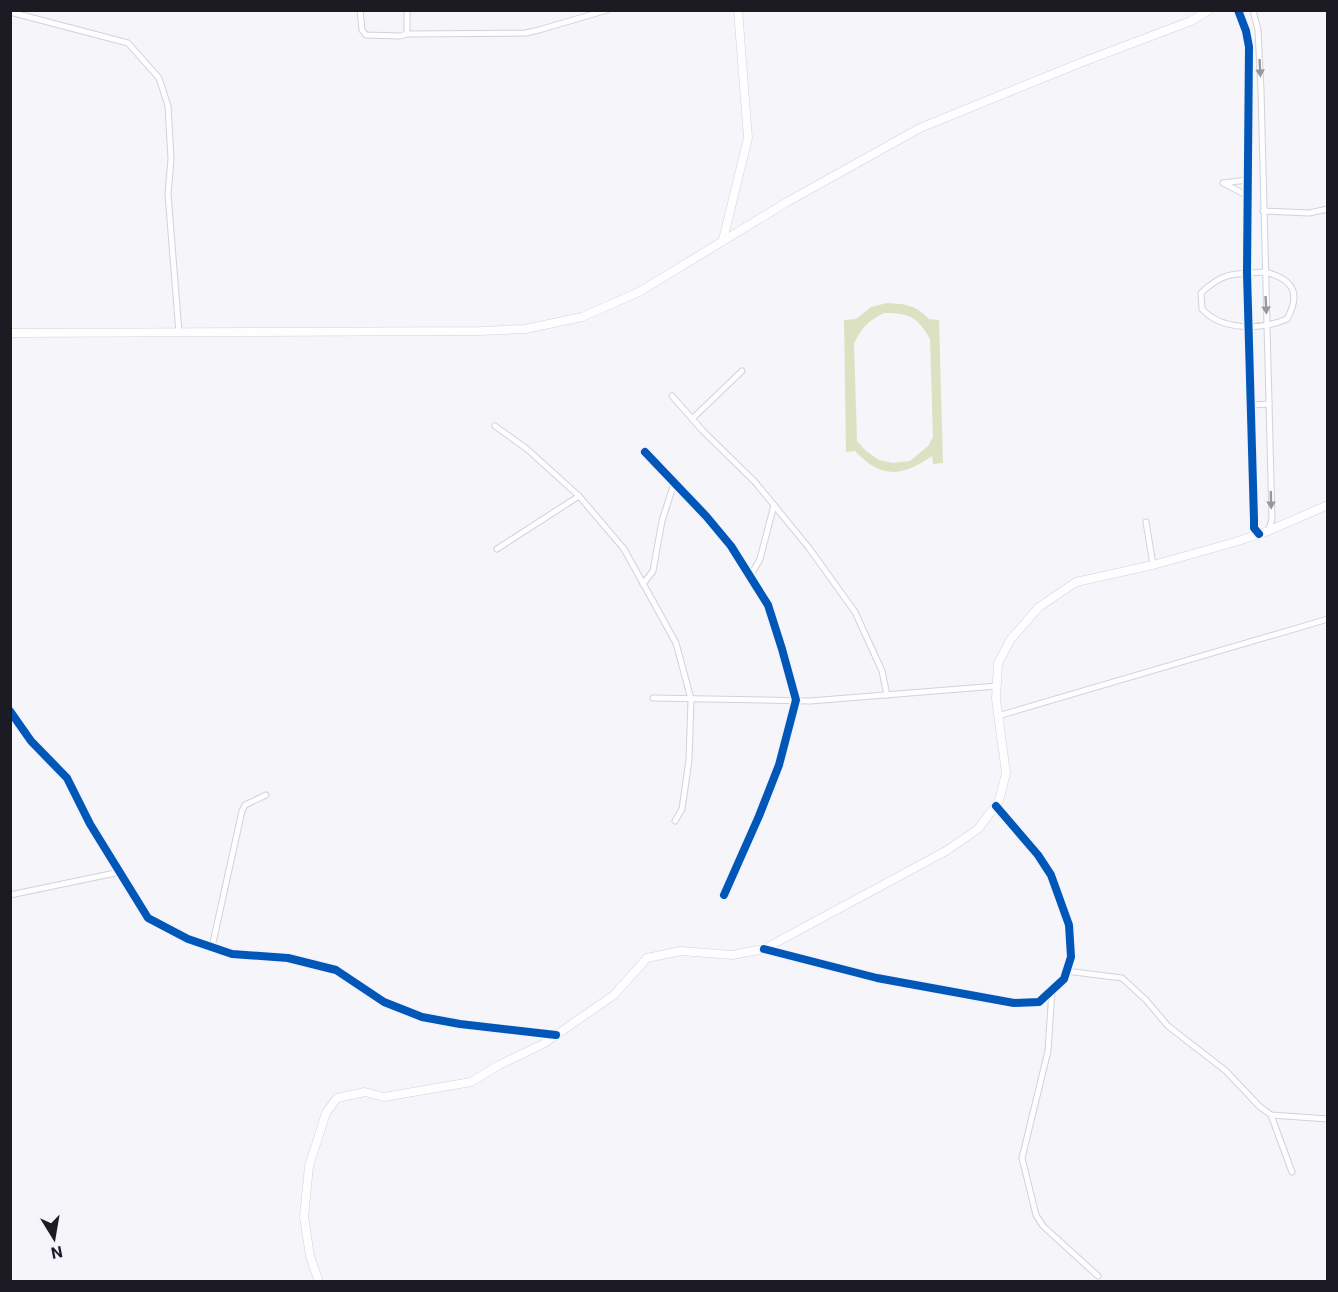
<svg xmlns="http://www.w3.org/2000/svg" width="1338" height="1292" font-family="Roboto,sans-serif">
<style>
.green{fill:#dce2c1;fill-rule:evenodd}
.lines{fill:none;stroke-linecap:round;stroke-linejoin:round}
.street-casing{stroke:#d3d2da;stroke-width:7}
.secondary-casing{stroke:#d3d2da;stroke-width:9}
.street{stroke:#fefefe;stroke-width:5}
.secondary{stroke:#fefefe;stroke-width:8}
.cycleway-casing{stroke:#f3f2fd;stroke-width:11}
.cycleway{stroke:#0057b8;stroke-width:8}
.oneway{fill:#98989c}
</style>
<rect width="100%" height="100%" fill="#f5f5fa"/>
<path class="green" d="M887,303c20,1 28,2 42,16l10,1 4,143 -10,1 -1,-8c-30,21 -51,23 -77,-5l-9,1 -2,-132 12,-1 15,-12zM884,313c25,0 34,4 46,26l3,98 -5,9 -18,15 -17,2 -14,-3 -13,-9 -9,-10 -3,-97c7,-16 14,-23 30,-31z"/>
<g class="lines">
<defs>
<g id="street">
<polyline points="360,10 362,30 366,35 400,36 407,34 526,33 539,30 607,10"/>
<polyline points="407,10 407,34"/>
<polyline points="1238,10 1246,31 1249,47 1247,273 1254,520 1254,528 1259,534"/>
<polyline points="1253,10 1258,30 1261,90 1272,520 1268,531"/>
<polyline points="10,12 128,43 159,78 168,106 171,159 168,194 179,333"/>
<polyline points="1246,195 1223,183 1247,180"/>
<polyline points="1263,211 1309,213 1328,209"/>
<path d="M1265,272c27,7 37,20 22,47 -26,11 -65,12 -85,-10l-1,-16c23,-22 34,-19 64,-21z"/>
<polyline points="672,396 703,431 755,482 809,548 855,612 882,671 887,695"/>
<polyline points="1251,405 1269,404"/>
<polyline points="693,418 742,371"/>
<polyline points="495,426 527,449 579,496 624,549 676,643 691,699 689,760 682,809 675,821"/>
<polyline points="645,452 706,516 731,546 768,605 782,649 796,700 779,765 759,816 724,895"/>
<polyline points="1146,522 1153,565"/>
<polyline points="497,549 579,496"/>
<polyline points="750,577 760,559 774,505"/>
<polyline points="643,584 653,571 662,521 674,483"/>
<polyline points="653,698 810,701 997,686"/>
<polyline points="10,711 31,741 67,778 90,824 148,918 188,939 232,954 288,958 336,970 384,1002 422,1017 460,1024 554,1035"/>
<polyline points="998,716 1328,619"/>
<polyline points="10,895 120,872"/>
<polyline points="212,947 242,811 245,805 266,795"/>
<polyline points="764,949 877,978 1014,1003 1039,1002 1064,979 1071,957 1069,925 1051,875 1038,855 996,806"/>
<polyline points="1066,971 1122,978 1146,1000 1168,1026 1226,1071 1259,1106 1271,1115 1328,1119"/>
<polyline points="1052,990 1048,1051 1022,1158 1036,1215 1043,1226 1098,1276"/>
<polyline points="1271,1115 1292,1172"/>
</g>
<g id="secondary">
<polyline points="723,240 748,138 738,10"/>
<polyline points="10,333 480,331 525,329 582,317 639,292 787,202 920,128 1080,63 1191,21 1209,10"/>
<polyline points="319,1282 310,1256 304,1217 309,1166 326,1113 337,1098 365,1092 384,1097 471,1082 499,1065 543,1044 614,995 647,958 681,951 732,955 764,949 946,851 978,829 999,801 1006,773 996,699 998,663 1011,639 1039,607 1076,582 1153,565 1235,542 1268,531 1328,505"/>
</g>
</defs>
<use href="#street" class="street-casing"/>
<use href="#secondary" class="secondary-casing"/>
<use href="#street" class="street"/>
<use href="#secondary" class="secondary"/>
<defs>
<g id="cycleway">
<polyline points="1238,10 1246,31 1249,47 1247,273 1254,520 1254,528 1259,534"/>
<polyline points="645,452 706,516 731,546 768,605 782,649 796,700 779,765 759,816 724,895"/>
<polyline points="10,711 31,741 67,778 90,824 148,918 188,939 232,954 288,958 336,970 384,1002 422,1017 460,1024 556,1035"/>
<polyline points="764,949 877,978 1014,1003 1039,1002 1064,979 1071,957 1069,925 1051,875 1038,855 996,806"/>
</g>
</defs>
<use href="#cycleway" class="cycleway-casing"/>
<use href="#cycleway" class="cycleway"/>
</g>
<defs><path id="oneway-solid" d="M-6-.8H1V-3.2L6.5 0L1 3.2V.8H-6Z" transform="scale(1.5)"/></defs>
<g class="oneway">
<use href="#oneway-solid" transform="translate(1260 68) rotate(87)"/>
<use href="#oneway-solid" transform="translate(1266 305) rotate(87)"/>
<use href="#oneway-solid" transform="translate(1271 500) rotate(89)"/>
</g>
<rect width="1338" height="1292" fill="none" stroke="#1c1b24" stroke-width="24"/>
<g transform="translate(54 1238) rotate(169)" stroke="#f3f2fd" stroke-width="4.5" paint-order="stroke">
<path d="M0-4.5L10 22L0 15L-10 22Z" fill="#1c1b24"/>
<text y="-9" font-size="16" font-weight="bold" text-anchor="middle" fill="#1c1b24">N</text>
</g>
</svg>
